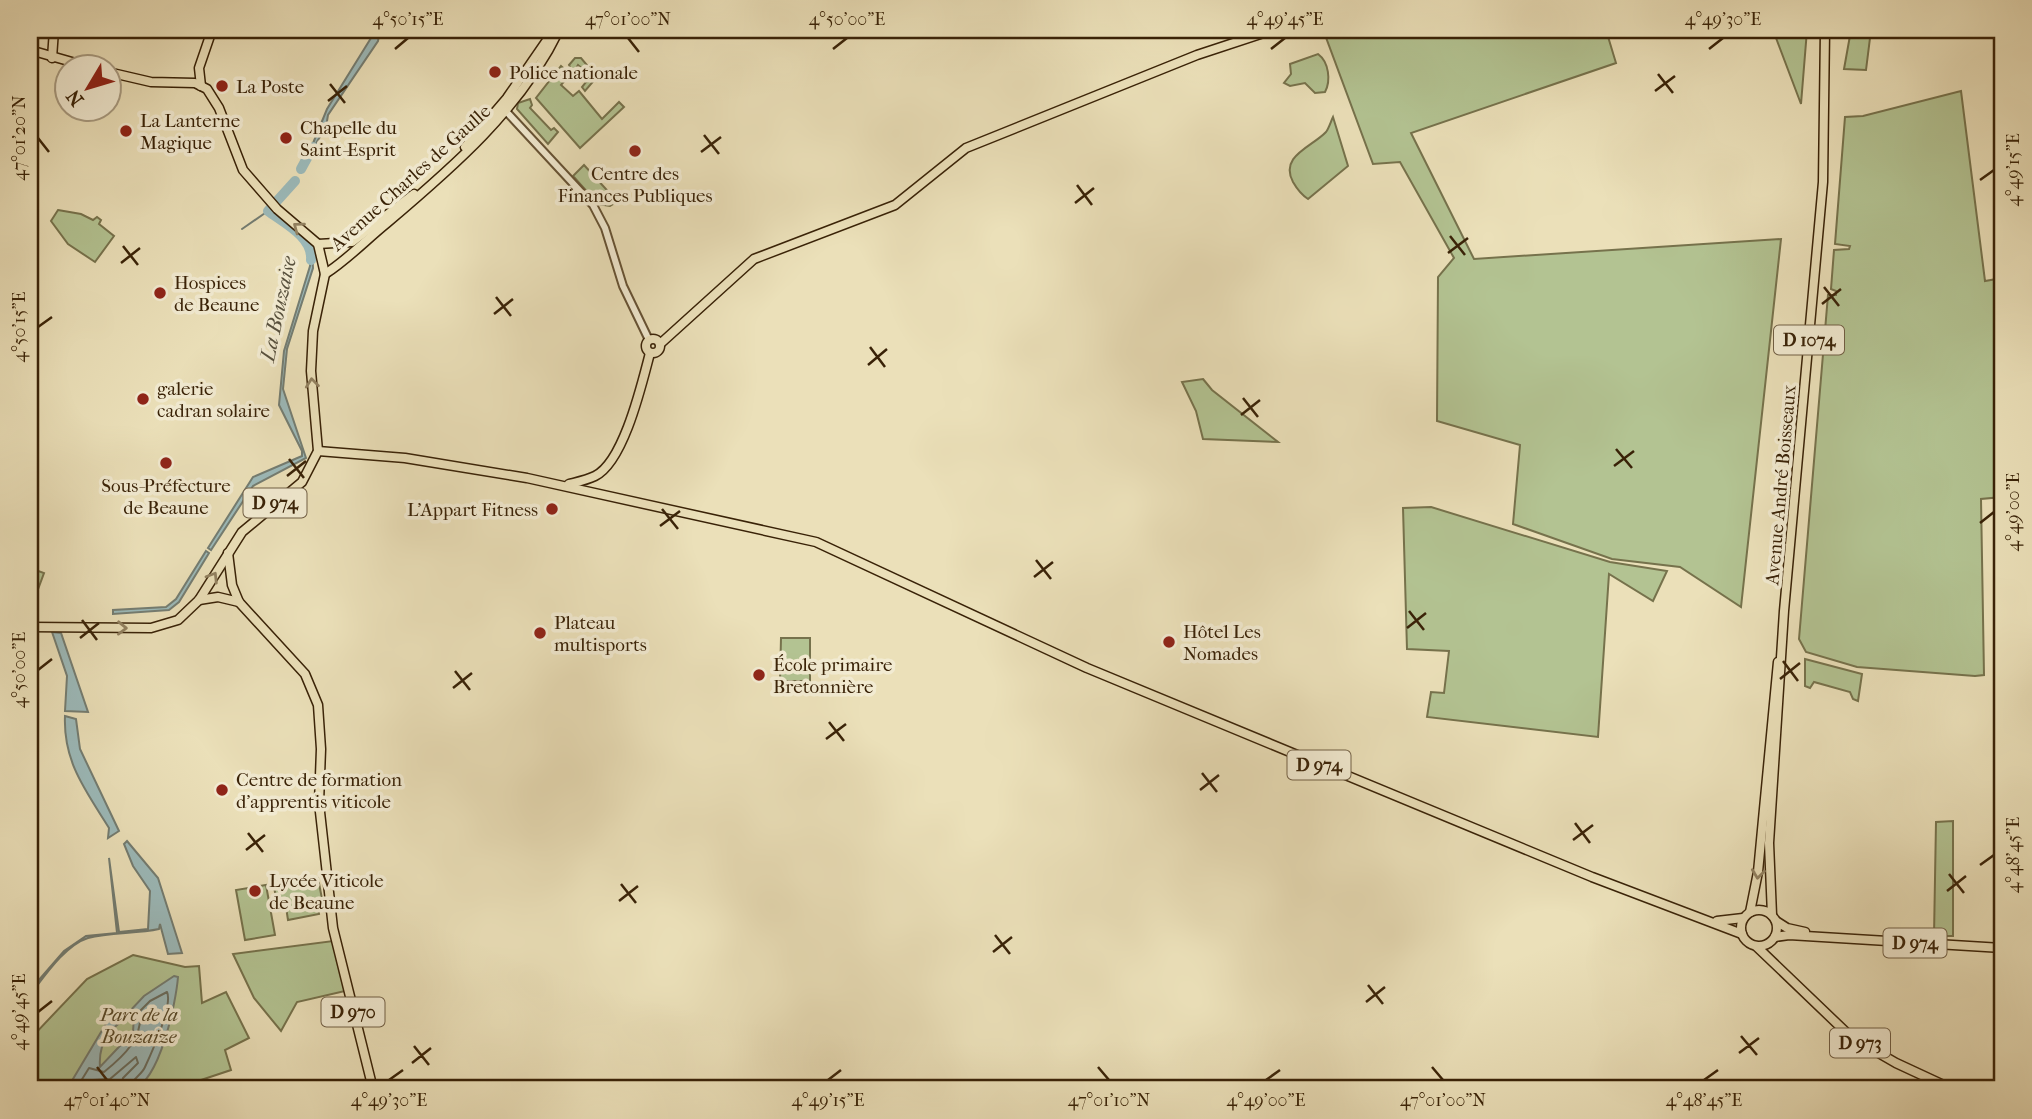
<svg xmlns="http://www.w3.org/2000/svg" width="2032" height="1119" font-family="'IM FELL French Canon',serif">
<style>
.green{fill:#b3c392;stroke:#76724c;stroke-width:2}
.water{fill:#9cbaba;stroke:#747d72;stroke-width:2;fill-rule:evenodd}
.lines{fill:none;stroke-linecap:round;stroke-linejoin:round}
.shore{stroke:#6a6e60;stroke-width:2}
.stream{stroke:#747d72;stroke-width:2}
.river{stroke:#9cbaba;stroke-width:10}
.minor-casing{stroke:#665234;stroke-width:10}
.major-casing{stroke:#392207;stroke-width:11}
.minor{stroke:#f2ebd2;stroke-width:6}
.major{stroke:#ebe0b9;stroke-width:8}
.oneway{stroke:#928160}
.ticks{fill:none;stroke:#392207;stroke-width:2.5}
.poi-dot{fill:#8f2418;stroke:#f2ebd2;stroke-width:2.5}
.labels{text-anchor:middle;stroke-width:7;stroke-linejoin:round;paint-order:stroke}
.shield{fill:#f2ebd2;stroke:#705e44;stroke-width:2}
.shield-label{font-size:18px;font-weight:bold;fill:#392207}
.poi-label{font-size:19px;fill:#392207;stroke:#f2ebd2;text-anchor:start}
.street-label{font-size:19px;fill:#392207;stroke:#f2ebd2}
.park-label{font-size:19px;font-style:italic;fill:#584a2a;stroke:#f2ebd2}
.water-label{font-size:21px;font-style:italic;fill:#57503d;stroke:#f2ebd2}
.neatline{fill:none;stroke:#392207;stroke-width:2.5}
.ticks-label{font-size:18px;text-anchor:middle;fill:#392207}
</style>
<rect width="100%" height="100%" fill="#ebe0b9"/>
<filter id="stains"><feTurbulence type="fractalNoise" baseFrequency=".00286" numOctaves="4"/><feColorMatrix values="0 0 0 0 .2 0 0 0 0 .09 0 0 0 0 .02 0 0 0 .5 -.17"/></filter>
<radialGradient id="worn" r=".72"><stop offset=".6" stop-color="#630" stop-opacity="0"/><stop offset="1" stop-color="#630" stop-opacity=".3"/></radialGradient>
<g class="green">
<polygon points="1330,30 1606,30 1616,63 1411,133 1474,259 1781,239 1741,607 1680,567 1612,559 1513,524 1520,445 1437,421 1438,277 1454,258 1400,162 1373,164 1324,32"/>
<polygon points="1773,30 1807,30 1801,104"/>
<polygon points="1851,30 1871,30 1866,70 1844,69"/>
<path d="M1318,54c11,8 13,27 7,38l-10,1 -10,-10 -15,3 -6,-3 7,-9 -1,-10z"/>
<polygon points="575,58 581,58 597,77 585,91 582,87 591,76 578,65 573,73 569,65"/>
<polygon points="561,66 570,74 561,85 573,96 579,91 602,119 619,102 624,107 580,148 536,98"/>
<polygon points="1961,91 1985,281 2002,278 2002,497 1981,499 1984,675 1975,676 1857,667 1806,652 1799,639 1828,295 1836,295 1836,291 1831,289 1834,250 1849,249 1850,246 1835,244 1845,117 1863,116"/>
<polygon points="530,99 532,105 530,108 551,130 554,128 558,132 548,144 517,109 518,103"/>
<path d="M1333,117l15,49 -40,33c-6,-4 -11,-10 -15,-17 -14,-26 19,-35 33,-50 3,-4 5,-11 7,-15z"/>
<polygon points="584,165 614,198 626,196 610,206 598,204 573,176"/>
<polygon points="58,210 81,214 93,220 97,217 101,220 99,224 114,236 95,262 68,244 51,221"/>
<polygon points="1203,379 1212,390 1278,442 1203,439 1196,411 1182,382"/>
<polygon points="1431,507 1610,562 1667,571 1653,601 1609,574 1598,737 1427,717 1431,692 1444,693 1449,651 1407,649 1403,508"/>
<polygon points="30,568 44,573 30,611"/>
<polygon points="781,638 810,638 810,681 780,681"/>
<polygon points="1805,659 1862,674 1858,701 1853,699 1850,692 1814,682 1810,688 1805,686"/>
<polygon points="1953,821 1953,936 1934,936 1936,822"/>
<polygon points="318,878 322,899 317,901 319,914 288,920 286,907 279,908 274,888"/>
<polygon points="266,885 275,935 245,940 236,890"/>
<polygon points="333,941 345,991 297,1002 281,1031 254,998 233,954"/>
<polygon points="133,955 185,967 199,966 202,1003 226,992 249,1038 225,1050 231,1070 174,1089 33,1089 30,1039 87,979"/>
</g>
<g class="water">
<polygon points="371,30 380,30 378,41 328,115 326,127 307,158 327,109 371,38"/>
<polygon points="312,248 313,268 287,349 283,389 306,458 253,486 211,550 208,548 253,477 302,456 302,451 279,405 284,351 310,266"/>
<polygon points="206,551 209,553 179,602 169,610 113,614 113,610 166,607 176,599"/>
<polygon points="52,632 61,633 88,712 65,711 67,676"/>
<path d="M65,716l11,3 4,30 39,82 -11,7 1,-10c-23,-37 -46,-66 -44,-112z"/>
<path d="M127,841l31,37 24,75 -14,1 -8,-30 -1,5c-23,5 -49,3 -71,9 -23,7 -44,39 -58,57v-5l34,-39 22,-15 31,-3 -8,-75 10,74 29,-3 2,-38 -17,-25 -9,-22z"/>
<path d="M174,976l4,1c-2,25 -18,104 -45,112 -15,5 -49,0 -66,0l40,-67 23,-11 14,-15zM134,1016l-1,16 -33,35c-2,-24 11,-44 34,-51z"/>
</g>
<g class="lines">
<g class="shore">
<path d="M76,1089l13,-21 15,4c21,-17 39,-34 36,-61l10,-10 17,-9c6,13 -15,60 -22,75 -4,9 -14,12 -15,22"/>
<polyline points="86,1089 93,1080 110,1079 136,1057 138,1063 123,1078 121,1089"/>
</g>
<polyline class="stream" points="242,229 268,211"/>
<g class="river">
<polyline points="301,169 313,147"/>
<path d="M295,181l-27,30c16,12 45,26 43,49"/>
</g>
<defs>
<polyline id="minor" points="504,109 593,205 605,228 623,286 649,340"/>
<g id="major">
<polyline points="30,50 86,66"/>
<polyline points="52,58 54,30"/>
<polyline points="201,86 199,68 212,30"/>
<polyline points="465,147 507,98 554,30"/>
<polyline points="318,244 352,242 414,194"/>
<path d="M325,274c22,-14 41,-34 62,-51 65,-55 134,-114 172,-193"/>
<circle cx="653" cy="346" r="7"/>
<polyline points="660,344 754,259 895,205 966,148 1197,55 1273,30"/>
<polyline points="318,451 405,458 527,478 816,542 1087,668 1592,877 1742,934"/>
<path d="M569,484c8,-2 18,-4 26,-8 29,-14 47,-93 55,-123"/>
<polyline points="228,553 232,585 239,602 305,674 318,705 321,749 319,803 333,928 373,1089"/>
<polyline points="199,600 218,597 239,602"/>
<polyline points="30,627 151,628 178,620 199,600 242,532 302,482 318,451 311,371 313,331 325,274 318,244 277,209 243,170 219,108 207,89 195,83 151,82 108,72"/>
<circle cx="1759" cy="928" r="18"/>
<polyline points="1750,912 1758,872 1778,662"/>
<polyline points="1772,915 1769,843 1784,611 1823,182 1825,30"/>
<polyline points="1717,921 1743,918"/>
<polyline points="1776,921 1787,928 1805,932"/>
<polyline points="1775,937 1789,935 2002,948"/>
<polyline points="1756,946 1851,1037 1896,1063 1952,1089"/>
</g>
</defs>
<use href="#minor" class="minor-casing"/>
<use href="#major" class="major-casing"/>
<use href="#minor" class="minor"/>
<use href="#major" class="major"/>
</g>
<defs><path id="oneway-chevron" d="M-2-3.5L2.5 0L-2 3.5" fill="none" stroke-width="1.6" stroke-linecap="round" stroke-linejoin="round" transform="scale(1.75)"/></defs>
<g class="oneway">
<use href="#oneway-chevron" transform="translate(298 227) rotate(-143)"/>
<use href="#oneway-chevron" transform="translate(312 383) rotate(-96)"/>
<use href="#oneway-chevron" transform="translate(213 577) rotate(-58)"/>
<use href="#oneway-chevron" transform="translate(122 628) rotate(1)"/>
<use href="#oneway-chevron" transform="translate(1758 874) rotate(97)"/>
</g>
<path class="ticks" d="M628,38l11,14M395,49l13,-11M833,49l14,-11M1271,49l14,-11M1709,49l14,-11M1658,74l15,19M330,84l15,19M1655,91l20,-15M328,101l19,-15M704,135l15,19M38,138l11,14M701,152l20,-15M1980,180l14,-10M1077,185l15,20M1075,203l19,-15M1450,236l15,19M123,246l15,19M1448,253l20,-15M121,263l19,-15M1824,287l15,19M496,297l15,19M1822,304l19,-15M494,314l19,-15M38,327l14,-10M870,347l15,20M868,365l19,-16M1243,398l15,19M1241,415l19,-15M1616,449l16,19M289,459l15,19M1614,466l20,-15M287,476l19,-15M662,509l16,20M1980,523l14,-11M660,526l20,-15M1036,560l15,19M1034,577l19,-15M1409,611l15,19M82,620l15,20M1407,628l19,-15M80,638l19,-15M1783,661l15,20M38,670l14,-11M455,671l15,19M1780,679l20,-16M453,688l19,-15M829,722l15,19M826,739l20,-15M1202,773l15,19M1200,790l19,-15M1575,823l15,20M248,833l15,19M1573,840l20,-15M246,850l19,-15M1980,865l14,-10M1949,874l15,19M621,884l15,19M1947,891l19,-15M619,901l19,-15M995,935l15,19M993,952l19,-15M1368,985l15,19M1366,1002l19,-15M38,1012l14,-11M1741,1036l16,19M414,1046l15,19M1739,1053l20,-15M412,1063l19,-15M97,1067l10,13M1098,1067l11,13M1432,1067l11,13M389,1080l14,-10M828,1080l13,-10M1266,1080l14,-10M1704,1080l14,-10"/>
<g class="poi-dot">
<circle cx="495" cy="72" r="7"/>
<circle cx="222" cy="86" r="7"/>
<circle cx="126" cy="131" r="7"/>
<circle cx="286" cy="138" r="7"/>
<circle cx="635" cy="151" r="7"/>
<circle cx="160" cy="293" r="7"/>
<circle cx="143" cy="399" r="7"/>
<circle cx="166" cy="463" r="7"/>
<circle cx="552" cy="509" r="7"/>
<circle cx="540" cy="633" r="7"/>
<circle cx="1169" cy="642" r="7"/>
<circle cx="759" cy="675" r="7"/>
<circle cx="222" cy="790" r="7"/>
<circle cx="255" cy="891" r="7"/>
</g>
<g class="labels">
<g class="shield">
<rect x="1774" y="325.5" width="70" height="29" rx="5"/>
<rect x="243.5" y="488.5" width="63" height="29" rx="5"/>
<rect x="1287.5" y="750.5" width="63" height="29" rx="5"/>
<rect x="1883.5" y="928.5" width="63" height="29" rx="5"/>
<rect x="321.5" y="997.5" width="63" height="29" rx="5"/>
<rect x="1830" y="1028.5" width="60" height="29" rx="5"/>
</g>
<g class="shield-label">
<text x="1809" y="346">D 1074</text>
<text x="275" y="509">D 974</text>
<text x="1319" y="771">D 974</text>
<text x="1915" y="949">D 974</text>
<text x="353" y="1018">D 970</text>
<text x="1860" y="1049">D 973</text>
</g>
<g class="poi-label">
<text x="509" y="79">Police nationale</text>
<text x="236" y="93">La Poste</text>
<text x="140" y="127">La Lanterne<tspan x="140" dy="22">Magique</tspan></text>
<text x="300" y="134">Chapelle du<tspan x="300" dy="22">Saint-Esprit</tspan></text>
<text x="635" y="180" text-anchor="middle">Centre des<tspan x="635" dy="22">Finances Publiques</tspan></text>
<text x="174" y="289">Hospices<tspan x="174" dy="22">de Beaune</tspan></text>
<text x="157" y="395">galerie<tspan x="157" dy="22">cadran solaire</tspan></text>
<text x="166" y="492" text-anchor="middle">Sous-Préfecture<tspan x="166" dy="22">de Beaune</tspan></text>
<text x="538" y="516" text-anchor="end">L'Appart Fitness</text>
<text x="554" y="629">Plateau<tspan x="554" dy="22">multisports</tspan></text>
<text x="1183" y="638">Hôtel Les<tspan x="1183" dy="22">Nomades</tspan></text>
<text x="773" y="671">École primaire<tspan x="773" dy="22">Bretonnière</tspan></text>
<text x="236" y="786">Centre de formation<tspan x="236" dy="22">d'apprentis viticole</tspan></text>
<text x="269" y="887">Lycée Viticole<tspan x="269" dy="22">de Beaune</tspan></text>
</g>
<g class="street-label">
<text transform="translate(410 177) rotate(-42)" y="7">Avenue Charles de Gaulle</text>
<text transform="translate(1780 485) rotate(-85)" y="7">Avenue André Boisseaux</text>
</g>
<g class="park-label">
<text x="139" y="1021">Parc de la<tspan x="139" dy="22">Bouzaize</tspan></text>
</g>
<g class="water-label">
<text transform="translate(278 309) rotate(-78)" y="7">La Bouzaise</text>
</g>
</g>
<rect width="2032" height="1119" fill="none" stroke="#ebe0b9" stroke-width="77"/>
<g transform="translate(88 88) rotate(232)"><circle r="33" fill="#f2ebd2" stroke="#a89b81" stroke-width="2"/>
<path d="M0-5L12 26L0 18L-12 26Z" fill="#8f2418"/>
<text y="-10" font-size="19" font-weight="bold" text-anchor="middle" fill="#392207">N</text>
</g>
<rect x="38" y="38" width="1956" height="1042" class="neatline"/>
<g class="ticks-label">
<text x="408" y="25">4°50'15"E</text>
<text x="628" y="25">47°01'00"N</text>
<text x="847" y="25">4°50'00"E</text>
<text x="1285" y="25">4°49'45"E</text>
<text x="1723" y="25">4°49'30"E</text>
<text transform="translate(19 138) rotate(-90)" y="6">47°01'20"N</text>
<text transform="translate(2013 170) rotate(-90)" y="6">4°49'15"E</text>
<text transform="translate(19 327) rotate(-90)" y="6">4°50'15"E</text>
<text transform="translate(2013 512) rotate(-90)" y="6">4°49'00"E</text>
<text transform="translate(19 670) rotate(-90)" y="6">4°50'00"E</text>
<text transform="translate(2013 855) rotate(-90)" y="6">4°48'45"E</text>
<text transform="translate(19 1012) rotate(-90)" y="6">4°49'45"E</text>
<text x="107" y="1106">47°01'40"N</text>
<text x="389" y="1106">4°49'30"E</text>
<text x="828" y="1106">4°49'15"E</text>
<text x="1109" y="1106">47°01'10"N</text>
<text x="1266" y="1106">4°49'00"E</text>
<text x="1443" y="1106">47°01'00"N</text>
<text x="1704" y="1106">4°48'45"E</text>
</g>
<rect width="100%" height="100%" filter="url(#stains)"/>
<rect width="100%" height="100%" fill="url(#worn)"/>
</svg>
